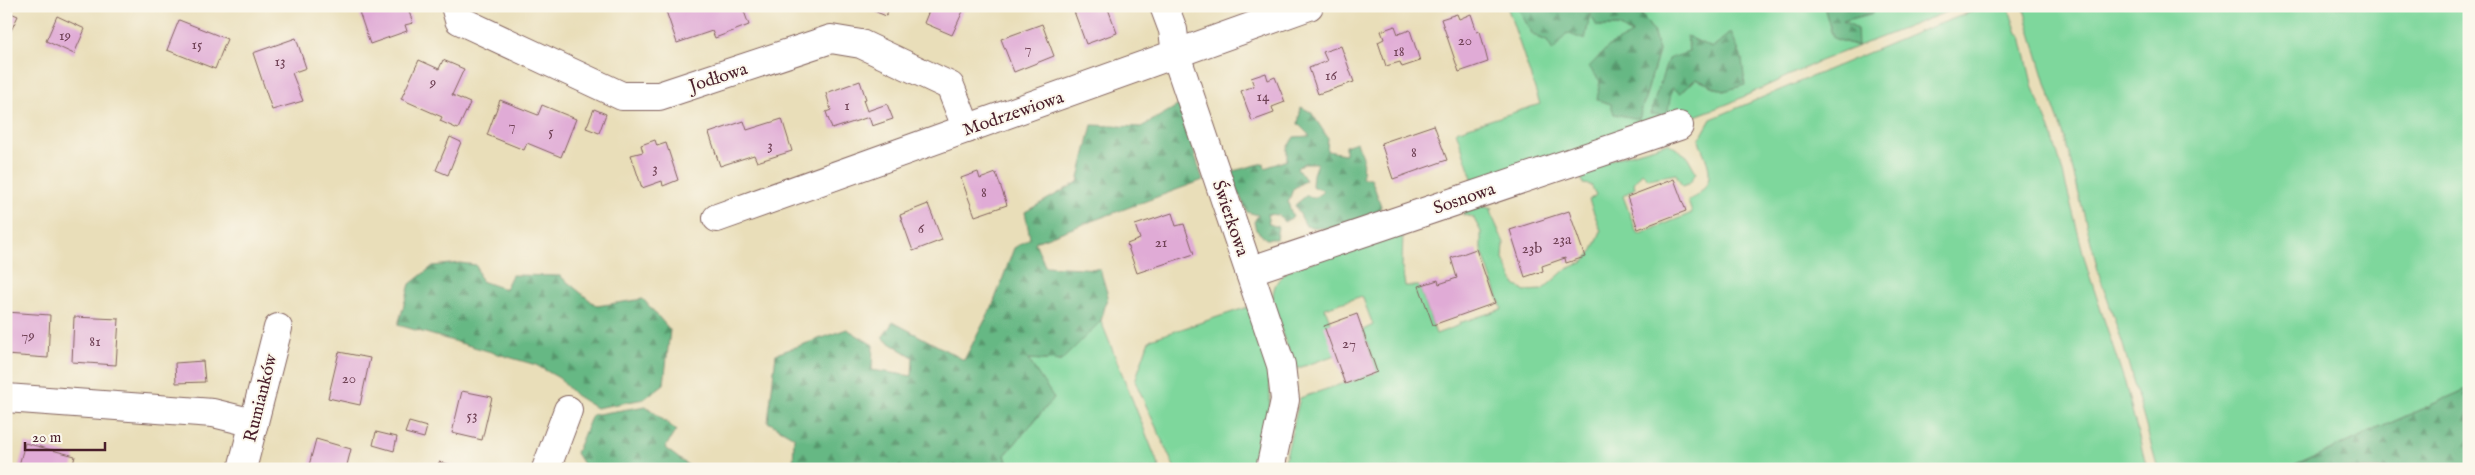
<svg xmlns="http://www.w3.org/2000/svg" width="2475" height="475" font-family="'IM FELL English',serif">
<style>
.green{fill:#7ed79c;stroke:#647b64;fill-rule:evenodd}
.forest{fill:url(#forest-firs);stroke:#586c58}
.building{fill:#e0abd6}
.lines{fill:none;stroke-linecap:round;stroke-linejoin:round}
.minor-casing{stroke:#82625d;stroke-width:30}
.minor{stroke:#fff;stroke-width:28}
.labels{text-anchor:middle;stroke-width:4;stroke-linejoin:round;paint-order:stroke}
.number-label{font-size:15px;fill:#704256}
.street-label{font-size:18px;fill:#4a1f2b;stroke:#fbf7ec}
</style>
<defs>
<pattern id="forest-firs" width="22" height="20" patternUnits="userSpaceOnUse" patternTransform="scale(1.25)"><rect width="22" height="20" fill="#66b884"/><path d="M5 1l3.5 6h-7zM16 11l3.5 6h-7z" fill="#56956c"/></pattern>
</defs>
<rect width="100%" height="100%" fill="#fbf7ec"/>
<filter id="ink" filterUnits="userSpaceOnUse"><feTurbulence type="fractalNoise" baseFrequency=".02" numOctaves="2"/><feDisplacementMap in="SourceGraphic" scale="10" xChannelSelector="R" yChannelSelector="G"/><feConvolveMatrix kernelMatrix="1 2 1 2 8 2 1 2 1" color-interpolation-filters="sRGB"/></filter>
<filter id="wash" filterUnits="userSpaceOnUse"><feTurbulence type="fractalNoise" baseFrequency=".0096" numOctaves="4" result="noise"/><feDisplacementMap in="SourceGraphic" scale="20" xChannelSelector="R" yChannelSelector="G"/><feGaussianBlur stdDeviation="1.12" result="paint"/><feColorMatrix in="noise" values="0 0 0 0 0 0 0 0 0 0 0 0 0 0 0 0 0 1.4 0 .05"/><feComposite in="paint" operator="in"/></filter>
<g filter="url(#wash)">
<rect width="100%" height="100%" fill="#e9deb9"/>
<g class="green">
<path d="M1507,6h10l16,29 14,6 20,-8 23,-20 7,13h22l14,9 -24,11 -9,35 11,23 28,15 20,-68 -6,-20 -17,-25h188l9,32 24,8v-18l-14,-7 30,-8 1,-7h88l-142,55 -90,42 -51,19 -176,53 -30,6 -17,-50 84,-27zM1730,33l-6,58 -28,-12 -15,14 -9,-6 17,-35 -1,-15 24,11z"/>
<path d="M1987,6h21l9,27 4,3 12,52 17,41 10,33 27,106 38,115 22,86h-864l17,-71 77,-26 -14,-42 10,-5 -11,-29 -37,12 6,16 4,31 -39,14c-6,-15 -25,-60 -23,-74 1,-12 7,-18 16,-25l114,-39 -1,36 3,19h14l17,48 24,-9 -1,-2 43,-14 -21,-60v-17l-8,-15 -10,-2 2,-6 16,-3 12,3 -3,2 14,32 -1,16 12,26 10,6 17,-1 23,-20 18,-8 10,-12 8,-19 -12,-31 7,-5 -5,-10 -8,-1 -4,-15 89,-26 19,13 9,16 -6,11 -8,3 -6,-12 -28,5 -6,-6 -8,10 1,5 -12,8 13,35 4,3 52,-21 -4,-12c18,-10 26,-21 18,-42 -2,-7 -6,-12 -7,-19l12,-21 207,-87z"/>
<polygon points="2023,6 2469,6 2469,388 2287,469 2158,469 2123,345 2099,274 2065,139 2049,93"/>
<path d="M1248,307c29,61 25,98 13,162h-86l-40,-88 13,-38 3,-4z"/>
<polygon points="1101,321 1160,469 1009,469 1005,455 1054,398 1027,359 1061,361"/>
</g>
<g class="forest">
<polygon points="1517,6 1636,6 1653,31 1659,51 1639,119 1614,114 1611,104 1597,100 1600,81 1589,67 1609,46 1632,34 1619,26 1597,26 1590,14 1585,40 1567,33 1553,51 1547,41 1533,35"/>
<polygon points="1824,6 1874,6 1873,13 1843,21 1857,28 1858,46 1833,38"/>
<polygon points="1731,32 1742,59 1745,85 1724,91 1696,79 1680,93 1672,88 1667,115 1650,114 1668,59 1689,52 1687,36 1712,48"/>
<polygon points="1179,105 1203,180 1035,242 1045,266 1100,269 1108,296 1101,321 1061,361 1028,359 1054,398 1005,455 1009,469 793,469 794,437 768,422 776,354 847,329 873,345 872,370 912,376 913,357 882,338 893,322 964,360 992,307 1014,248 1030,238 1025,212 1078,182 1092,125 1141,127"/>
<polygon points="1301,107 1311,112 1328,138 1327,151 1345,154 1345,146 1357,142 1363,157 1362,178 1371,178 1381,206 1378,214 1337,237 1322,228 1306,226 1295,205 1307,195 1314,198 1324,191 1312,186 1313,174 1317,163 1304,163 1297,168 1306,180 1293,189 1288,203 1293,217 1284,222 1279,215 1267,214 1269,224 1278,227 1276,239 1266,239 1256,230 1254,222 1258,215 1247,212 1229,172 1264,163 1265,168 1287,160 1287,148 1294,137 1310,136 1298,124"/>
<polygon points="460,263 476,265 481,281 505,289 512,275 560,276 597,306 643,299 670,330 664,384 644,399 596,408 575,395 559,378 536,365 398,325 410,284 433,266"/>
<polygon points="2469,388 2469,469 2287,469"/>
<polygon points="646,406 676,430 665,448 693,469 586,469 576,453 592,415"/>
</g>
<g id="blocks">
<g class="building">
<polygon points="357,6 407,6 413,23 405,25 407,31 370,44"/>
<polygon points="678,6 742,6 749,25 715,38 712,31 677,43 666,11"/>
<polygon points="876,6 890,6 886,16 874,11"/>
<polygon points="931,6 970,6 968,11 964,9 952,35 924,23"/>
<polygon points="1072,6 1107,6 1117,33 1086,44"/>
<polygon points="6,11 18,16 6,41"/>
<polygon points="1457,14 1459,19 1471,14 1477,32 1480,31 1488,62 1459,72 1441,19"/>
<polygon points="57,16 85,29 74,54 46,41"/>
<polygon points="179,20 227,39 215,69 167,50"/>
<polygon points="1042,24 1054,56 1014,72 1001,39"/>
<polygon points="1395,26 1398,34 1410,30 1420,61 1402,67 1400,62 1386,66 1378,42 1384,39 1381,31"/>
<polygon points="296,38 306,68 292,73 303,101 272,110 253,53"/>
<polygon points="1341,46 1354,82 1318,94 1309,68 1327,61 1323,52"/>
<polygon points="419,60 439,69 443,60 464,69 452,95 470,103 458,129 440,121 442,117 401,99"/>
<polygon points="1266,73 1268,80 1275,77 1285,102 1272,107 1274,113 1252,121 1241,91 1254,86 1251,78"/>
<polygon points="860,81 866,99 863,100 867,111 887,104 893,119 872,126 869,117 832,129 826,112 831,110 826,93"/>
<polygon points="500,100 538,115 542,105 576,119 561,157 527,143 524,150 487,135"/>
<polygon points="594,109 606,114 599,133 586,128"/>
<polygon points="782,119 792,151 757,162 754,155 720,166 709,133 744,121 747,130"/>
<polygon points="1434,125 1447,160 1393,179 1381,143"/>
<polygon points="450,137 461,142 448,175 436,170"/>
<polygon points="655,140 657,146 666,143 678,180 663,186 662,181 642,188 631,155 643,152 641,145"/>
<polygon points="978,172 980,179 996,173 1007,205 975,216 961,178"/>
<polygon points="1674,179 1686,211 1638,229 1627,197"/>
<polygon points="928,204 942,240 913,251 900,215"/>
<polygon points="1569,211 1585,257 1566,263 1565,258 1542,266 1543,271 1525,277 1510,230"/>
<polygon points="1172,213 1176,226 1184,224 1194,254 1137,273 1127,244 1140,239 1135,225"/>
<polygon points="1476,249 1495,303 1433,325 1419,286 1438,280 1439,284 1457,278 1451,258"/>
<polygon points="6,312 50,315 48,358 6,355"/>
<polygon points="1357,314 1377,372 1345,384 1324,326"/>
<polygon points="74,317 119,319 116,365 72,362"/>
<polygon points="339,352 370,358 360,405 328,398"/>
<polygon points="203,361 205,382 176,383 175,363"/>
<polygon points="462,391 492,397 482,440 452,433"/>
<polygon points="409,422 427,427 424,438 405,433"/>
<polygon points="376,432 397,437 394,451 373,445"/>
<polygon points="316,439 351,449 346,469 308,469"/>
<polygon points="25,443 75,456 72,469 18,469"/>
<polygon points="439,462 463,468 462,469 437,469"/>
</g>
</g>
</g>
<g filter="url(#ink)">
<use href="#blocks" fill-opacity="0" stroke="#82625d" stroke-width="1"/>
<g class="lines">
<defs>
<g id="minor">
<polyline points="455,6 459,20 622,96 659,96 831,39 861,44 950,86 967,129"/>
<polyline points="1164,6 1173,30 1176,55 1281,365 1285,400 1270,469"/>
<polyline points="717,218 1309,6"/>
<polyline points="1249,271 1679,126"/>
<polyline points="6,398 213,413 254,423"/>
<polyline points="242,469 278,328"/>
<polyline points="546,469 568,410"/>
</g>
</defs>
<use href="#minor" class="minor-casing"/>
<use href="#minor" class="minor"/>
</g>
</g>
<g class="labels">
<g class="number-label">
<text x="65" y="40">19</text>
<text x="1465" y="45">20</text>
<text x="197" y="49">15</text>
<text x="1028" y="53">7</text>
<text x="1399" y="56">18</text>
<text x="280" y="66">13</text>
<text x="1331" y="80">16</text>
<text x="433" y="87">9</text>
<text x="1263" y="101">14</text>
<text x="847" y="110">1</text>
<text x="512" y="130">7</text>
<text x="551" y="136">5</text>
<text x="770" y="150">3</text>
<text x="1414" y="157">8</text>
<text x="655" y="173">3</text>
<text x="984" y="197">8</text>
<text x="921" y="233">6</text>
<text x="1562" y="244">23a</text>
<text x="1161" y="247">21</text>
<text x="1532" y="253">23b</text>
<text x="28" y="340">79</text>
<text x="95" y="346">81</text>
<text x="1349" y="348">27</text>
<text x="349" y="383">20</text>
<text x="472" y="420">53</text>
</g>
<g class="street-label">
<text transform="translate(718 77) rotate(-18)" y="6">Jodłowa</text>
<text transform="translate(1013 113) rotate(-19)" y="6">Modrzewiowa</text>
<text transform="translate(1464 198) rotate(-19)" y="6">Sosnowa</text>
<text transform="translate(1231 218) rotate(71)" y="6">Świerkowa</text>
<text transform="translate(260 398) rotate(-76)" y="6">Rumianków</text>
</g>
</g>
<rect width="2475" height="475" fill="none" stroke="#fbf7ec" stroke-width="25"/>
<path d="M25 442v8h80v-8" fill="none" stroke="#4a1f2b" stroke-width="2.5"/>
<text x="32" y="442" font-size="15" fill="#4a1f2b" stroke="#fbf7ec" stroke-width="4" paint-order="stroke">20 m</text>
</svg>
